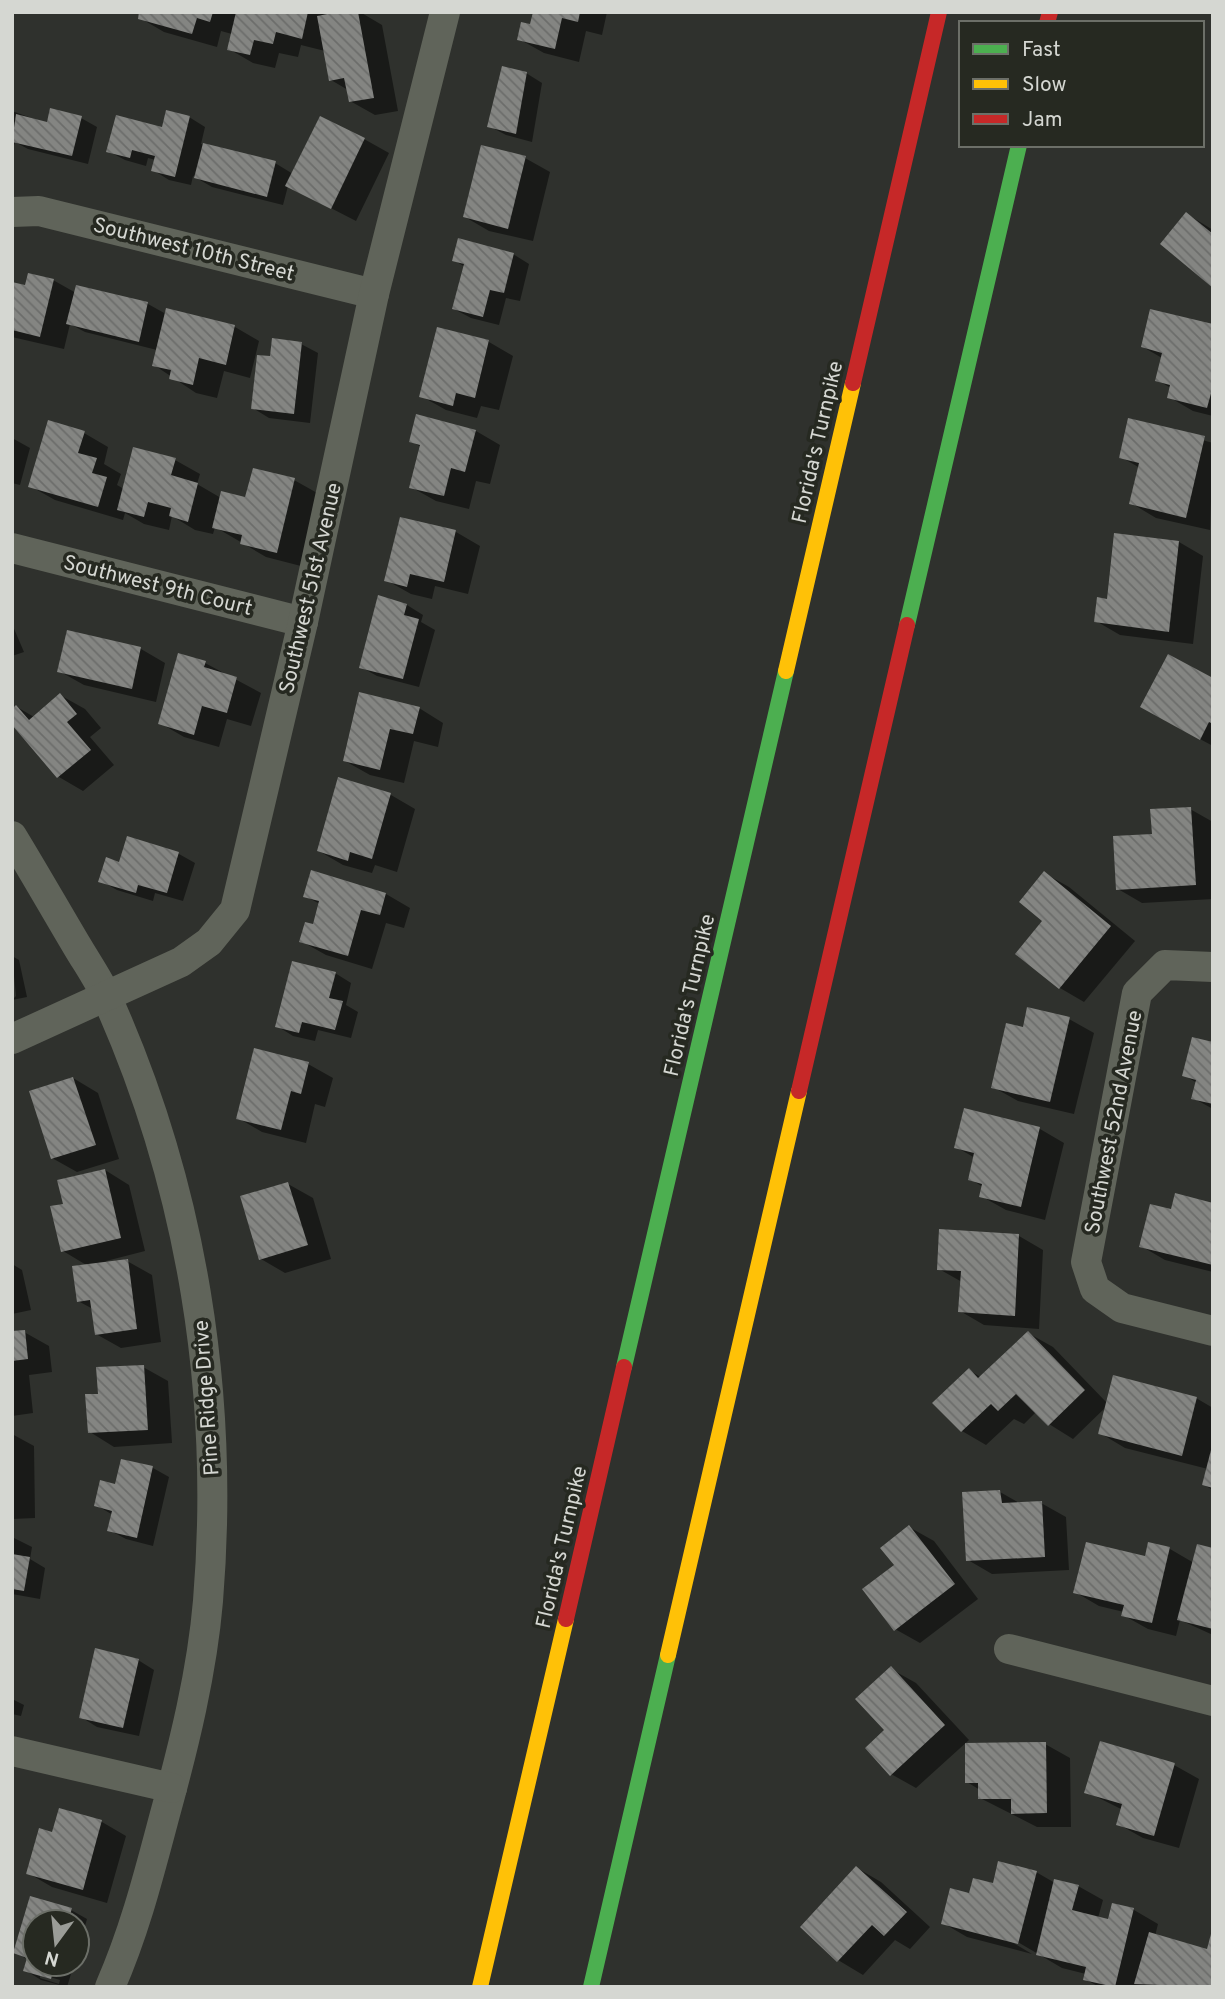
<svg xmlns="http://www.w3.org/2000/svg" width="1225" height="1999" font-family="Overpass,sans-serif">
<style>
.shadow{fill:#0007;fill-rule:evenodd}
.building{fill:url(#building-back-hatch)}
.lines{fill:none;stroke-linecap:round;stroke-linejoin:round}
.street{stroke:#60645a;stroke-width:30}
.fast{stroke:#4caf50;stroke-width:16}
.slow{stroke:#ffc107;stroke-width:16}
.jam{stroke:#c62828;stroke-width:16}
.labels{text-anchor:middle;stroke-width:7;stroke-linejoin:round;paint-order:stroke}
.street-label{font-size:21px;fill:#d5d7d2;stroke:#262921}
</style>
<defs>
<pattern id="building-back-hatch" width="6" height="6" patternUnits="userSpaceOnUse" patternTransform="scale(1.75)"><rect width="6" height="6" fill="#848582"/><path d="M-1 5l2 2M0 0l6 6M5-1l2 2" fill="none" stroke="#6c6d6b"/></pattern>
</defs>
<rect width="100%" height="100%" fill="#2f312d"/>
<g class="shadow">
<polygon points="141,12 325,12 330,15 360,12 382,25 398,111 375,115 350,101 348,90 331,80 325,51 301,45 298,57 279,53 275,68 253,63 229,49 232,34 221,31 217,47 164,32 140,18"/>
<polygon points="534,12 607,12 602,35 586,31 579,62 544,53 519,39 531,26"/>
<polygon points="526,73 542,83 532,142 506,135 489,126"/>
<polygon points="12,111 48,124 81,118 97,127 88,164 28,149 15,142 12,152"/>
<polygon points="189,117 205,127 201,144 275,163 293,174 364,139 389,153 356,221 288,186 283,205 212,187 193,176 191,185 169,180 153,170 156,160 148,158 146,166 125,160 108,151"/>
<polygon points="525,158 550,172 533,241 489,231 465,217"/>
<polygon points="1187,214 1213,230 1213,286"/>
<polygon points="513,254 529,264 520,301 506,298 499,325 471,318 454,309 465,267 454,260"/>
<polygon points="53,280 76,293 77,287 148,304 166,314 167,310 235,327 259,341 250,378 224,371 217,398 196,393 154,365 157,350 85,332 70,324 64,349 12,337 12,284 27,287"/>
<polygon points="1213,326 1213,416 1193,411 1169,397 1171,388 1157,380 1162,358 1143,347"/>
<polygon points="438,329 489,342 513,356 499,410 481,406 477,418 446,410 421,396"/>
<polygon points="301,344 318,353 310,423 269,418 253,408 272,358"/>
<polygon points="1130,420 1213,443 1210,530 1156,518 1131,503 1140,468 1121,457"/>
<polygon points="476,431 500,445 490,484 476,481 469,509 436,501 411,487 421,447 411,441"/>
<polygon points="84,433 108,447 104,464 121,474 117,485 124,489 175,460 200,474 197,484 221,498 247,499 294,480 319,494 301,566 266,557 215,527 213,534 195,530 172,516 169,530 144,524 125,513 123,520 55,500 30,486"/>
<polygon points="12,438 30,448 20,485 12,483"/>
<polygon points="401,519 456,532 480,546 468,594 435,586 432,599 411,594 386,580"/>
<polygon points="1179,542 1203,556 1193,644 1120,635 1096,621 1108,601"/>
<polygon points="407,605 423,615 421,622 435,630 419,687 377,676 361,667"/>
<polygon points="12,624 24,652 12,656"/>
<polygon points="68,632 141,649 165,663 156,702 84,685 59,671"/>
<polygon points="205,663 261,693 251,726 227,719 219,747 184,737 160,723"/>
<polygon points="1213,680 1213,746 1166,721"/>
<polygon points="60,695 85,709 101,728 90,737 114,765 83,791 59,777 12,722 17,707 34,717"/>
<polygon points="419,708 443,723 438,747 414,741 404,783 370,775 345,761"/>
<polygon points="340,780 391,795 415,809 397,872 375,865 372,873 343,865 319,851"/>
<polygon points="1190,809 1213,822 1213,899 1142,903 1118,889 1154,835"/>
<polygon points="128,838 179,854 195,863 183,901 155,893 153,901 117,890 101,881 120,864"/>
<polygon points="1044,873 1069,887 1135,941 1084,1002 1060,988 1045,920"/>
<polygon points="386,894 410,908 404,928 386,923 372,969 326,955 301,941 314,926 320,904 305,896"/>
<polygon points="12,956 19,960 27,997 12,1000 16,996"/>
<polygon points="335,973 351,983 346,1005 358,1012 351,1038 318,1030 315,1041 293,1036 277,1026"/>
<polygon points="1069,1019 1094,1033 1074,1114 1018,1101 993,1087 1024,1029"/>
<polygon points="1213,1044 1213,1109 1193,1098 1197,1083 1184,1075"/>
<polygon points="308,1064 333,1078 325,1107 315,1104 306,1143 262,1132 238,1118"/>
<polygon points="73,1078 98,1093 119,1159 77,1172 52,1158"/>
<polygon points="965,1110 1040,1129 1064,1143 1045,1220 1006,1210 981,1196 983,1187 970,1179 975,1158 956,1147"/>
<polygon points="105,1170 129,1185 145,1251 106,1261 107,1263 127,1261 152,1275 161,1342 121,1348 96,1334 93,1309 78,1301 88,1266 63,1251 65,1205"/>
<polygon points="288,1184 313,1198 331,1259 285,1273 261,1259"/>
<polygon points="1213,1204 1213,1272 1165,1260 1141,1246 1173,1211"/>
<polygon points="1019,1236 1043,1250 1039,1329 984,1325 960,1311 962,1282 939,1269"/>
<polygon points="12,1264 22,1270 31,1310 12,1314"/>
<polygon points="24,1332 49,1346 52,1372 29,1375 33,1413 12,1416 12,1333"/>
<polygon points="1028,1333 1053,1347 1108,1404 1196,1398 1213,1408 1213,1490 1204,1485 1208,1469 1125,1448 1100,1433 1107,1406 1073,1439 1049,1424 1036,1412 1024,1424 1014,1419 986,1445 962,1431 969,1370 982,1378"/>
<polygon points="143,1367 168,1381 172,1443 114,1447 90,1432 100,1395"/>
<polygon points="12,1434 34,1446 35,1518 12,1519"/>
<polygon points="122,1461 153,1468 169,1477 153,1546 126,1539 109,1530 113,1515 96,1505 117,1486"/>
<polygon points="1000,1492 1021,1504 1041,1503 1066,1517 1069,1570 992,1574 968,1560"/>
<polygon points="909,1527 934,1541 978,1599 920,1643 895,1629"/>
<polygon points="12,1537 32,1547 30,1559 45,1568 40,1599 12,1594"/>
<polygon points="1149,1544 1170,1549 1194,1563 1213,1550 1213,1635 1180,1620 1176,1636 1148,1629 1123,1615 1124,1612 1099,1606 1075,1592 1146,1558"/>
<polygon points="138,1660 154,1670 139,1736 97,1727 81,1717"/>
<polygon points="891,1669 916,1683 969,1740 916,1788 891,1774 886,1730"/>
<polygon points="12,1699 24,1705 21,1716 12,1714"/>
<polygon points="1045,1744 1070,1758 1071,1827 1037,1827 980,1798 980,1790 967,1782"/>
<polygon points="1174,1765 1199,1779 1179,1848 1143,1838 1118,1824 1123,1810 1087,1792"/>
<polygon points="60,1810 102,1822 126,1836 107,1903 52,1887 28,1873 54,1834"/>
<polygon points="857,1868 881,1882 930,1927 910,1949 895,1940 863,1975 838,1960"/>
<polygon points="1036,1872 1055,1883 1078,1886 1103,1900 1098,1918 1109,1921 1113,1905 1134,1910 1158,1924 1155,1936 1208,1951 1213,1934 1213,1987 1099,1987 1085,1979 1086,1974 1062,1968 1011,1938 1010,1941 1032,1954 967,1937 943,1923 971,1895"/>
<path d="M31,1898l40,12 16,9 -10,35v-32h-42v42h39l-7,23 -26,-7 -16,-10 3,-10 -13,-8zM40,1974l20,6 -1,4 -19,-6z"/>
</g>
<g class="building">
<polygon points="139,12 213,12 210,22 197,18 192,34 138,19"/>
<polygon points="236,12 308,12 302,39 276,32 273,44 254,40 250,55 227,50"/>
<polygon points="338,12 358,12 374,98 349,102 344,78 329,81 317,16"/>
<polygon points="533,12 580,12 578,22 562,18 555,49 517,40 521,22 530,24"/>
<polygon points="502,66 527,72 516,134 487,127"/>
<polygon points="50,108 82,116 72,156 12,142 16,114 47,122"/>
<polygon points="166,110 190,116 175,177 151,171 155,156 132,150 130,158 106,152 116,115 162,127"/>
<polygon points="320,116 365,138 331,209 285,186"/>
<polygon points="203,143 276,161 267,197 194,178"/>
<polygon points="481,145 526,156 508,229 463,217"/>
<polygon points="1186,212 1213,234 1213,288 1160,244"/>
<polygon points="458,238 514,253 504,293 490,290 483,317 452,309 464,264 452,261"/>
<polygon points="28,273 54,279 40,337 12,330 12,282 25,285"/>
<polygon points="76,285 148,302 139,342 66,324"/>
<polygon points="166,308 235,325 226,365 199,358 193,385 169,379 171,370 152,366"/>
<polygon points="1150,309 1213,324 1213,386 1207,408 1167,398 1170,385 1155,381 1162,353 1141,347"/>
<polygon points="437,327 489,340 475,398 456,393 453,406 419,397"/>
<polygon points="272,338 302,342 294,414 251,409 257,355 270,356"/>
<polygon points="416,414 476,430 465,472 451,468 444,496 409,488 420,445 409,442"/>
<polygon points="1128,418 1205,436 1186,518 1129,504 1139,463 1119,458"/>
<polygon points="48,420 85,431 78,453 97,458 92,473 107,477 98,507 28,487"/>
<polygon points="133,447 176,458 171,475 198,483 188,522 169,516 171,508 148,502 144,517 117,510"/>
<polygon points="253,468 295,478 277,553 240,544 242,535 212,528 221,491 245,497"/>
<polygon points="400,517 456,530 444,582 410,574 407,587 384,581"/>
<polygon points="1114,533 1179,541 1169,632 1094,622 1097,597 1107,599"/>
<polygon points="378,595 407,604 404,615 419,619 403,679 359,668"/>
<polygon points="67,630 141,647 132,689 57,672"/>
<polygon points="178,653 206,661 204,667 237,677 227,713 202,706 194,735 158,724"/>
<polygon points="1168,654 1213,678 1213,724 1209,722 1200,740 1140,707"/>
<polygon points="359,692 420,707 413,734 390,729 380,770 343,761"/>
<polygon points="60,693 77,714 67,722 91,750 57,778 12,725 12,709 16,705 29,720"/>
<polygon points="338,777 391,793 372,859 350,852 348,861 317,851"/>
<polygon points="1191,807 1196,885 1116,890 1113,836 1152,834 1150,809"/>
<polygon points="127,836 179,852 167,893 138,885 136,893 98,882 106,857 119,862"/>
<polygon points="311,870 386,893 380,915 361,910 348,956 299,942 305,922 313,924 319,901 303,897"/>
<polygon points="1044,871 1111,926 1059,989 1015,954 1042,921 1019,902"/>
<polygon points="292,961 336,972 329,998 343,1001 335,1030 302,1022 299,1033 275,1027"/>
<polygon points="1027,1007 1070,1017 1050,1102 991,1088 1006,1023 1023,1027"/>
<polygon points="1192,1037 1213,1042 1213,1104 1191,1099 1196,1080 1182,1076"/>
<polygon points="254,1048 309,1062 301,1094 291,1091 281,1130 236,1119"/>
<polygon points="73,1077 96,1145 51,1159 29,1091"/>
<polygon points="964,1108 1040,1127 1021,1207 979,1197 982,1184 968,1180 974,1153 954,1148"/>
<polygon points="105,1169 121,1238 61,1252 50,1206 63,1204 57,1180"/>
<polygon points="288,1182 308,1245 259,1260 240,1196"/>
<polygon points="1175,1193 1213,1203 1213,1265 1139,1247 1150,1204 1171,1209"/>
<polygon points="939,1229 1019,1234 1015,1316 958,1312 961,1271 937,1270"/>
<polygon points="128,1259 137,1329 95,1335 90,1300 77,1302 72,1266"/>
<polygon points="25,1330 28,1359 12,1361 12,1331"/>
<polygon points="1028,1331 1085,1390 1048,1426 1016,1394 998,1411 991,1404 961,1432 932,1403 969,1368 978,1378"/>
<polygon points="144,1365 148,1430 88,1433 85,1394 98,1394 96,1367"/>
<polygon points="1113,1375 1197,1397 1182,1456 1098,1434"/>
<polygon points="1212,1446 1213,1446 1213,1488 1202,1485"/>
<polygon points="121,1459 153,1466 137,1538 107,1531 112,1511 94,1506 100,1480 115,1484"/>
<polygon points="1000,1490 1002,1503 1042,1501 1045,1557 966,1561 962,1492"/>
<polygon points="909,1525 955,1584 894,1631 862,1589 894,1565 880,1548"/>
<polygon points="1086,1542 1145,1556 1148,1542 1170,1547 1152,1623 1121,1616 1124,1605 1073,1593"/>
<polygon points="1197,1544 1213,1548 1213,1629 1177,1620"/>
<polygon points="12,1554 30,1557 24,1591 12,1589"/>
<polygon points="95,1648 139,1659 123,1728 79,1718"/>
<polygon points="891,1666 945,1725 890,1776 865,1748 884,1730 855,1699"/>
<polygon points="1100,1741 1175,1763 1154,1836 1116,1825 1122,1804 1084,1793"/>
<polygon points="1046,1742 1047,1813 1011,1814 1011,1799 978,1799 978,1783 965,1783 965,1743"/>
<polygon points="59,1808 102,1820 83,1890 26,1874 39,1828 52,1832"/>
<polygon points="998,1861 1037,1871 1018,1944 941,1924 950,1888 969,1893 973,1878 993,1883"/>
<polygon points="856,1866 907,1912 884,1936 872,1925 837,1962 800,1927"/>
<polygon points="1054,1879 1079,1885 1072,1910 1108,1919 1112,1903 1134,1908 1115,1987 1083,1980 1086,1967 1036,1955"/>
<polygon points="30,1896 72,1908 68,1922 35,1922 35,1964 55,1964 51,1979 23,1971 27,1958 13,1953"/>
<polygon points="1212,1930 1213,1987 1134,1984 1149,1932 1207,1949"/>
</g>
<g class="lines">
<g class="street">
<polyline points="12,212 39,211 374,294"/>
<polyline points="12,548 303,622"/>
<path d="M12,836c22,36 43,73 65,110 10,17 22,34 30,52 85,189 118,396 101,603 -6,71 -24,144 -43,213 -16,60 -30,116 -55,173"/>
<polyline points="1213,967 1165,965 1137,993 1086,1262 1095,1289 1122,1308 1213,1331"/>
<polyline points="12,1039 181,962 209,942 235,910 303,622 374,294 445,12"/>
<polyline points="1009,1649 1213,1701"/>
<polyline points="12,1751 172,1788"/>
</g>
<g class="fast">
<polyline points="907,625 1019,145"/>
<polyline points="624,1367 786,671"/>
<polyline points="591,1987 668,1655"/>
</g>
<g class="slow">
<polyline points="786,671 853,383"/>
<polyline points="668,1655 799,1091"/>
<polyline points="480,1987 566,1619"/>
</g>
<g class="jam">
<polyline points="1047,23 1050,12"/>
<polyline points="853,383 939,12"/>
<polyline points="799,1091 907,625"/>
<polyline points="566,1619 624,1367"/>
</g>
</g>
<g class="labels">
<g class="street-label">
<text transform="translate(194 249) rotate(14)" y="7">Southwest 10th Street</text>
<text transform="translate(817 442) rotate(-77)" y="7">Florida's Turnpike</text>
<text transform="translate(158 585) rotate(14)" y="7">Southwest 9th Court</text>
<text transform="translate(310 588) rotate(-77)" y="7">Southwest 51st Avenue</text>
<text transform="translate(689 995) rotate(-77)" y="7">Florida's Turnpike</text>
<text transform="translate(1113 1122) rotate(-79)" y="7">Southwest 52nd Avenue</text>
<text transform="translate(206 1398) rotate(-94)" y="7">Pine Ridge Drive</text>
<text transform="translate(561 1547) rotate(-77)" y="7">Florida's Turnpike</text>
</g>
</g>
<rect width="1225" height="1999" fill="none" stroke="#d5d7d2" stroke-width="28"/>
<rect x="959" y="21" width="245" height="126" fill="#262921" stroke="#6c6f68" stroke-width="2"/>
<rect x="973" y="44" width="35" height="10" fill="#4caf50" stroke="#6c6f68" stroke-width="2"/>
<text x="1022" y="56" font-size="21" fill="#d5d7d2">Fast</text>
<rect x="973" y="79" width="35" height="10" fill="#ffc107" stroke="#6c6f68" stroke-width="2"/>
<text x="1022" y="91" font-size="21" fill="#d5d7d2">Slow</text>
<rect x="973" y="114" width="35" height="10" fill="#c62828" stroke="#6c6f68" stroke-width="2"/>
<text x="1022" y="126" font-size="21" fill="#d5d7d2">Jam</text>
<g transform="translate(56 1943) rotate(195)"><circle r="33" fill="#262921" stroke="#6c6f68" stroke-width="2"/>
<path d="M0-5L12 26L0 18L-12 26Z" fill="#9b9d98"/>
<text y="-10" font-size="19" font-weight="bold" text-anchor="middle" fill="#d5d7d2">N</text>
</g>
</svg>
